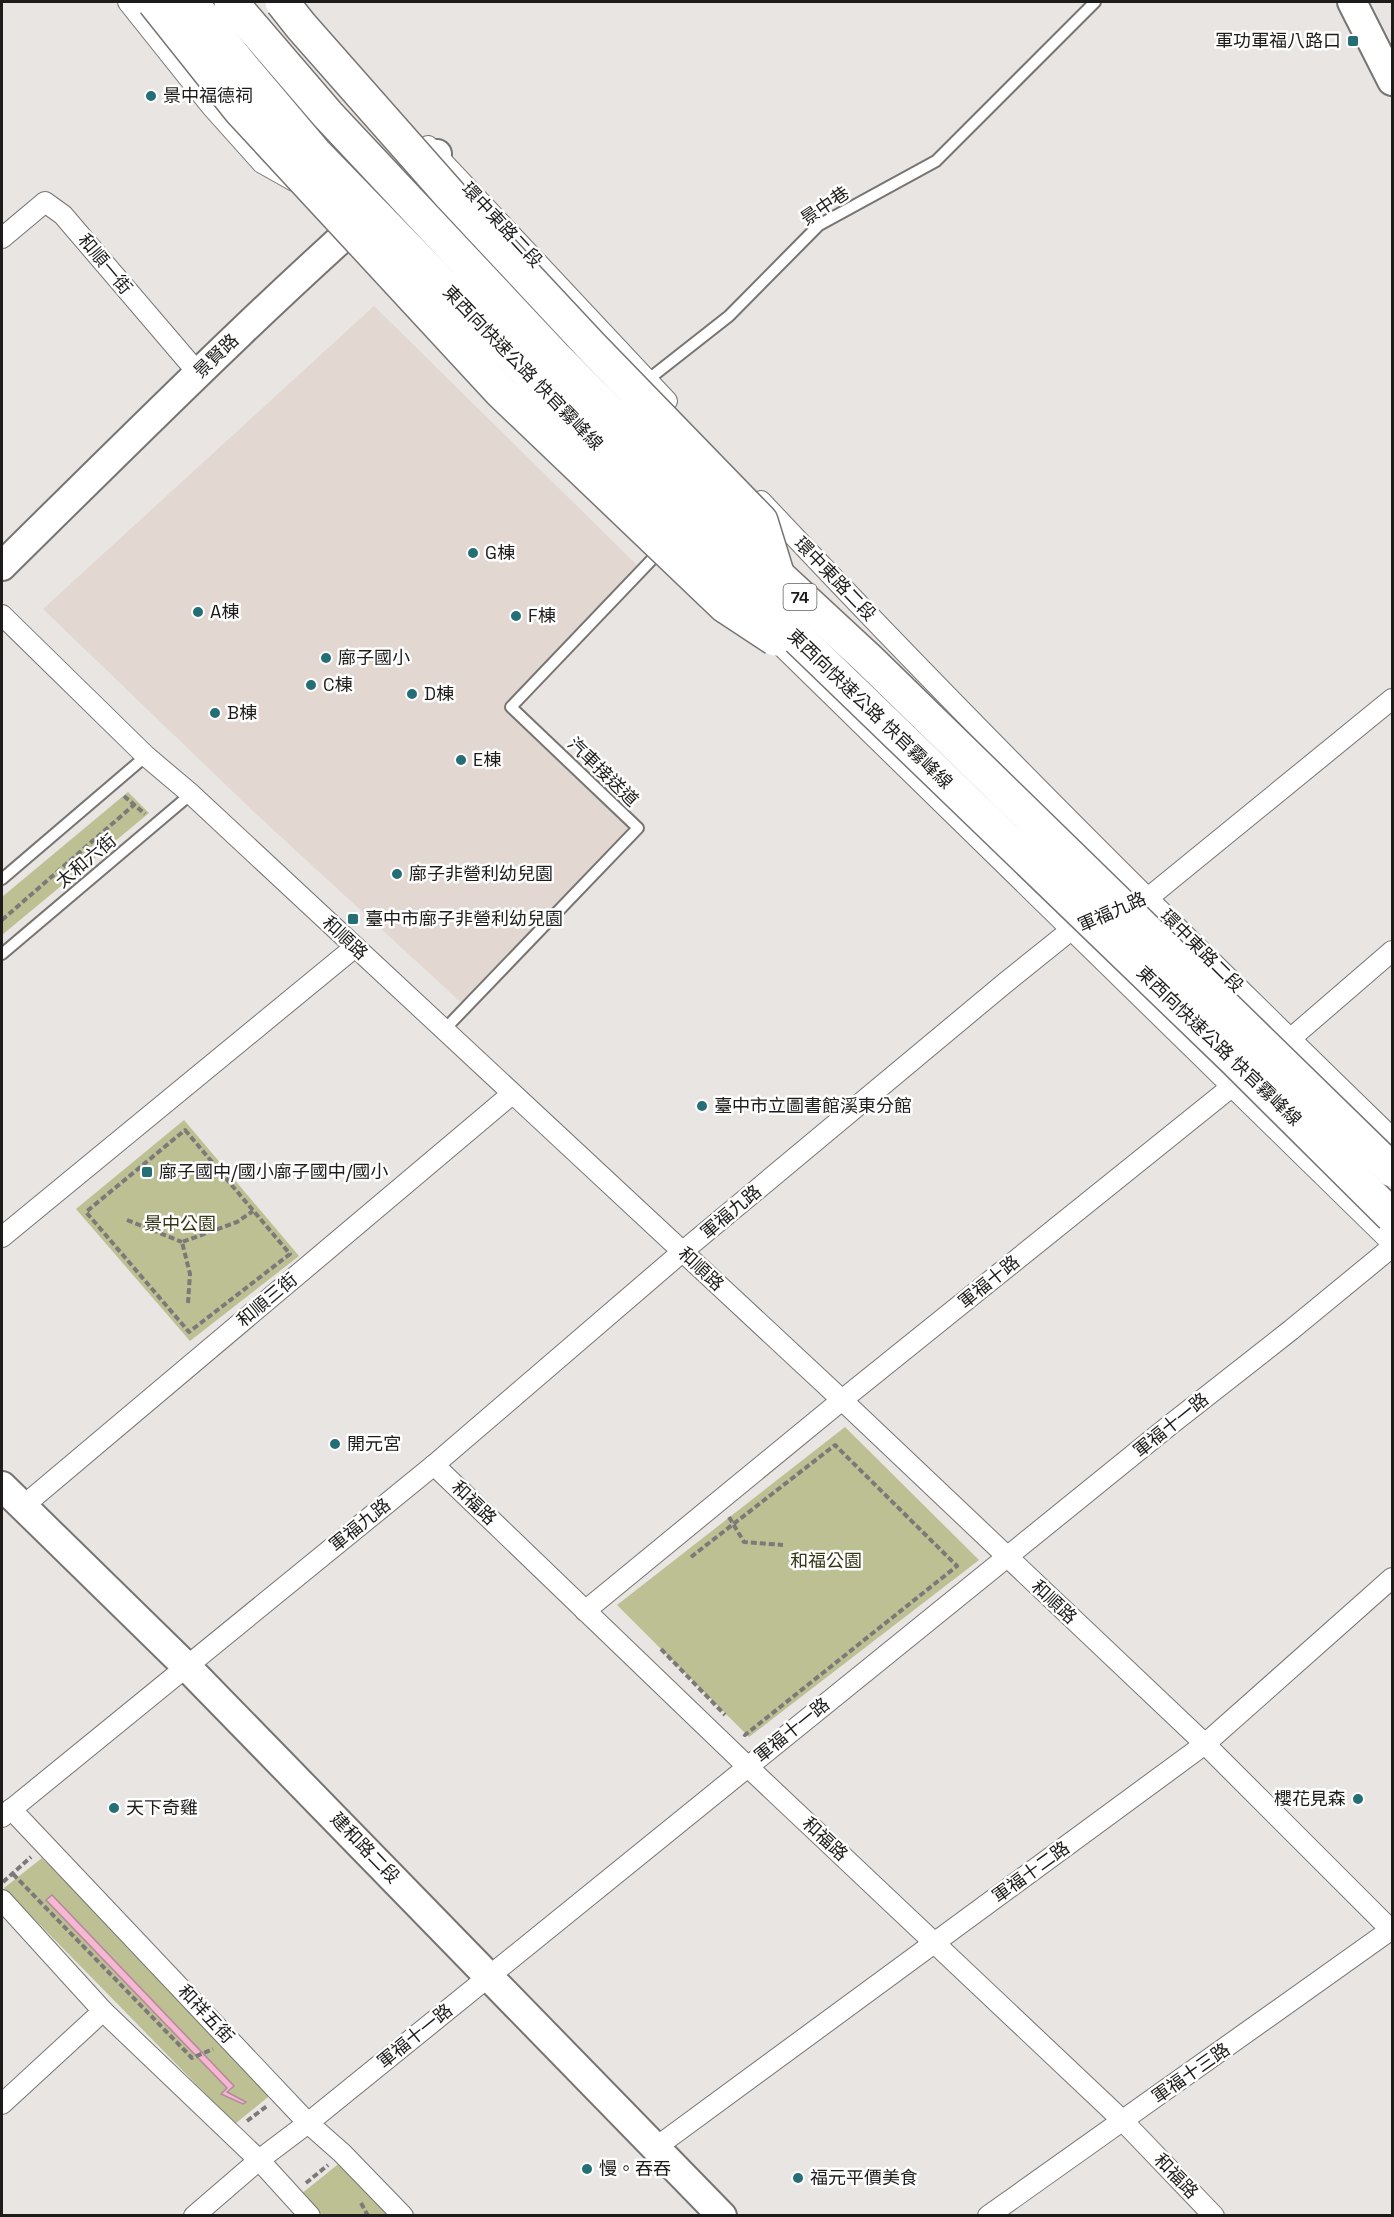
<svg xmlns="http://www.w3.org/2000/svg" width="1394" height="2217" font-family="'Space Grotesk','Noto Sans TC',sans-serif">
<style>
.built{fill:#e2d7d1}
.green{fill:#bcc093}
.water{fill:#f6b7d3;stroke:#b5889c;stroke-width:1.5}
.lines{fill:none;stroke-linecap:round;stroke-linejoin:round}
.lane-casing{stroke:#777472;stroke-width:14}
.street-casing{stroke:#777472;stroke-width:22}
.secondary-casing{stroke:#777472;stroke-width:32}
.path{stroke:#7c7a78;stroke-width:4;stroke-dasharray:6 3;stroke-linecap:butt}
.lane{stroke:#fff;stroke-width:10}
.street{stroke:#fff;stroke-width:20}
.secondary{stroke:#fff;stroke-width:28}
.highway-bridge-casing{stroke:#777472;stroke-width:36;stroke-linecap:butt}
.highway-bridge{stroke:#fff;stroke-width:33}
.poi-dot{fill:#246f75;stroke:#fff;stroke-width:2}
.labels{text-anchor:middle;stroke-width:5;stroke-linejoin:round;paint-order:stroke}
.shield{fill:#fff;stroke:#61605f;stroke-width:1.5}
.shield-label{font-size:16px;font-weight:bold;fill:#1d1c1b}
.poi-label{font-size:18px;fill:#1d1c1b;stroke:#fff;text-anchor:start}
.street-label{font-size:18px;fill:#1d1c1b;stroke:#fff}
.park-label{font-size:18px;fill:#353715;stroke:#fff}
</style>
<rect width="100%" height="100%" fill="#e9e5e3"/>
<polygon class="built" points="374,306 642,570 511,707 638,828 466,1007 255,813 43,609"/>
<g class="green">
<polygon points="128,792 149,813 2,935 2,897"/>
<polygon points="184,1120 299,1256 190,1341 76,1209"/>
<polygon points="845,1427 979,1560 749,1737 617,1605"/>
<polygon points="42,1858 273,2093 235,2124 4,1888"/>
<polygon points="341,2162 394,2215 323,2215 301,2194"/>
</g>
<polygon class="water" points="52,1895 234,2086 227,2092 246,2102 243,2104 221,2094 227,2088 46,1900"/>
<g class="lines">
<defs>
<g id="lane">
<polyline points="645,382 729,316 819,225 936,161 1095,2"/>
<polyline points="2,879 146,756"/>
<polyline points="2,954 191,794"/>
<polyline points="444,1030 638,828 511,707 661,550"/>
</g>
<g id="street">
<polyline points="128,2 211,106 262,163 294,181"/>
<polyline points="428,146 667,401"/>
<polyline points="2,238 45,202 63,215 198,373"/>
<path d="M761,501c204,218 417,429 631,637"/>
<polyline points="2,615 146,756 191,794 842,1400 1205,1744 1392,1931"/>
<polyline points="767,632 1392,1243"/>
<polyline points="1282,1046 1392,951"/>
<polyline points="2,1237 355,947"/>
<polyline points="434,1465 747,1766 1123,2121 1214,2216"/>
<polyline points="22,1507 512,1094"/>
<polyline points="585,1611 842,1400 1240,1080"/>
<polyline points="11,1809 308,2123 342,2153 403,2216"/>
<polyline points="2,1817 434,1465 682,1252 1005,983 1071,930 1148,898 1392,699"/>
<polyline points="2,1900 103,2011 259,2160 310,2216"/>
<polyline points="2,2104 103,2011"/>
<polyline points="655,2148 1205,1744 1392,1578"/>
<polyline points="194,2216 259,2160 308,2123 1170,1425 1291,1330 1392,1247"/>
<polyline points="988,2216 1392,1929"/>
</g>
<g id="secondary">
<polyline points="1352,2 1392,81"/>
<path d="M2,566c142,-140 283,-282 435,-412"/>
<polyline points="2,1486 187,1667 722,2216"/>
</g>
</defs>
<use href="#lane" class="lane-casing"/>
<use href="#street" class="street-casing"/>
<use href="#secondary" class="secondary-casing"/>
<g class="path">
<polyline points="124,796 145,814"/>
<polyline points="2,920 135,804"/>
<polygon points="185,1130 290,1254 189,1332 86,1212"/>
<polyline points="127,1220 182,1242"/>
<polyline points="188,1303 190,1274 182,1242 237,1222 253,1211"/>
<polyline points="729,1517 744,1542 783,1545"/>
<polyline points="691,1557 835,1445 957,1566 745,1735 743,1733"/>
<polyline points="661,1649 725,1715"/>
<polyline points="13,1874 192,2058 213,2049"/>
<polyline points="3,1882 31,1857"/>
<polyline points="247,2121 267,2106"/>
<polyline points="306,2183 328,2165"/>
<polyline points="361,2203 368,2216"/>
</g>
<use href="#lane" class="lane"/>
<use href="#street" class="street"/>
<use href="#secondary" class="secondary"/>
<defs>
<g id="highway-bridge">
<polyline points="154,2 240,110 501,392 725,606 775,639"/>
<polyline points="191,2 239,63 315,153 604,451 1235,1060 1392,1216"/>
<polyline points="231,2 328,115 556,358 703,506 868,659 1392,1170"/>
<polyline points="282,2 301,26 451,196 592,347 761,521 778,576"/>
</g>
</defs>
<use href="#highway-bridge" class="highway-bridge-casing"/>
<use href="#highway-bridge" class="highway-bridge"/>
</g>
<g class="poi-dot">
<rect x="1347" y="35" width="12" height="12" rx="3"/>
<circle cx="151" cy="96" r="6"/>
<circle cx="473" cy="553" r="6"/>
<circle cx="198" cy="612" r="6"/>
<circle cx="516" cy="616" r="6"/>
<circle cx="326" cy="658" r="6"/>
<circle cx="311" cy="685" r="6"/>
<circle cx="412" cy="694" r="6"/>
<circle cx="215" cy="713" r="6"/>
<circle cx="461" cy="760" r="6"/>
<circle cx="397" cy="874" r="6"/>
<rect x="347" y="913" width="12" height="12" rx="3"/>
<circle cx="702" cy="1106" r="6"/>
<rect x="141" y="1166" width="12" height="12" rx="3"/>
<circle cx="335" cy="1444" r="6"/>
<circle cx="1358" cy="1799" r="6"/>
<circle cx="114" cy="1808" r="6"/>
<circle cx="587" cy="2169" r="6"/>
<circle cx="798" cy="2178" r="6"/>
</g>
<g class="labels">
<rect class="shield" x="783.5" y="584" width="33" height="26" rx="4.5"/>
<g class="shield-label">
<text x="800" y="603">74</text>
</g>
<g class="poi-label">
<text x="1341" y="47" text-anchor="end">軍功軍福八路口</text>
<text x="163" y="102">景中福德祠</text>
<text x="485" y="559">G棟</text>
<text x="210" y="618">A棟</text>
<text x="528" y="622">F棟</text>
<text x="338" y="664">廍子國小</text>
<text x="323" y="691">C棟</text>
<text x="424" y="700">D棟</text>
<text x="227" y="719">B棟</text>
<text x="473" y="766">E棟</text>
<text x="409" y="880">廍子非營利幼兒園</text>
<text x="365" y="925">臺中市廍子非營利幼兒園</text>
<text x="714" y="1112">臺中市立圖書館溪東分館</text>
<text x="159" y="1178">廍子國中/國小廍子國中/國小</text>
<text x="347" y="1450">開元宮</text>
<text x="1346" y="1805" text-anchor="end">櫻花見森</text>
<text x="126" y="1814">天下奇雞</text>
<text x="599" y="2175">慢。吞吞</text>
<text x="810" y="2184">福元平價美食</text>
</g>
<g class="street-label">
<text transform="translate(825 206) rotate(-34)" y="6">景中巷</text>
<text transform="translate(502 225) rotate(47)" y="6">環中東路二段</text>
<text transform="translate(105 264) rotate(50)" y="6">和順一街</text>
<text transform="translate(216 356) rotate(-44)" y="6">景賢路</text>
<text transform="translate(523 368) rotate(46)" y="6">東西向快速公路 快官霧峰線</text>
<text transform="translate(835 579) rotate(46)" y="6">環中東路二段</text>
<text transform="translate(870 709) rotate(44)" y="6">東西向快速公路 快官霧峰線</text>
<text transform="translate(603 772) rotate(44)" y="6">汽車接送道</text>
<text transform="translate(86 861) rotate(-40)" y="6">太和六街</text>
<text transform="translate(1112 912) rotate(-24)" y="6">軍福九路</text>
<text transform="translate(345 938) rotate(43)" y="6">和順路</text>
<text transform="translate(1202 951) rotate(45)" y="6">環中東路二段</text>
<text transform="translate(1219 1046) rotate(44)" y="6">東西向快速公路 快官霧峰線</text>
<text transform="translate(731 1212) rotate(-40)" y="6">軍福九路</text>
<text transform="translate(701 1269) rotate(43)" y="6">和順路</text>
<text transform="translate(989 1282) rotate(-39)" y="6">軍福十路</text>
<text transform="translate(267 1300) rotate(-40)" y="6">和順三街</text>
<text transform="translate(1171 1425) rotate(-39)" y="6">軍福十一路</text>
<text transform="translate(474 1503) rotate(44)" y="6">和福路</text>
<text transform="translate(360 1525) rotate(-39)" y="6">軍福九路</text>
<text transform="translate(1054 1602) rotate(43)" y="6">和順路</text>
<text transform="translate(792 1730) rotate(-39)" y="6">軍福十一路</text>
<text transform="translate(825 1839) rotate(43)" y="6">和福路</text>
<text transform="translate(365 1848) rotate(46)" y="6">建和路二段</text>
<text transform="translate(1031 1872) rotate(-36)" y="6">軍福十二路</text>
<text transform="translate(206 2014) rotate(47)" y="6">和祥五街</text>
<text transform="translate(415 2036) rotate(-39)" y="6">軍福十一路</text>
<text transform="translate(1191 2073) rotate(-35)" y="6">軍福十三路</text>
<text transform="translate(1176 2176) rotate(46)" y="6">和福路</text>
</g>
<g class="park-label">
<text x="180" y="1230">景中公園</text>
<text x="826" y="1567">和福公園</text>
</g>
</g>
<rect width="1394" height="2217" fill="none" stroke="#1d1c1b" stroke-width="6"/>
</svg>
